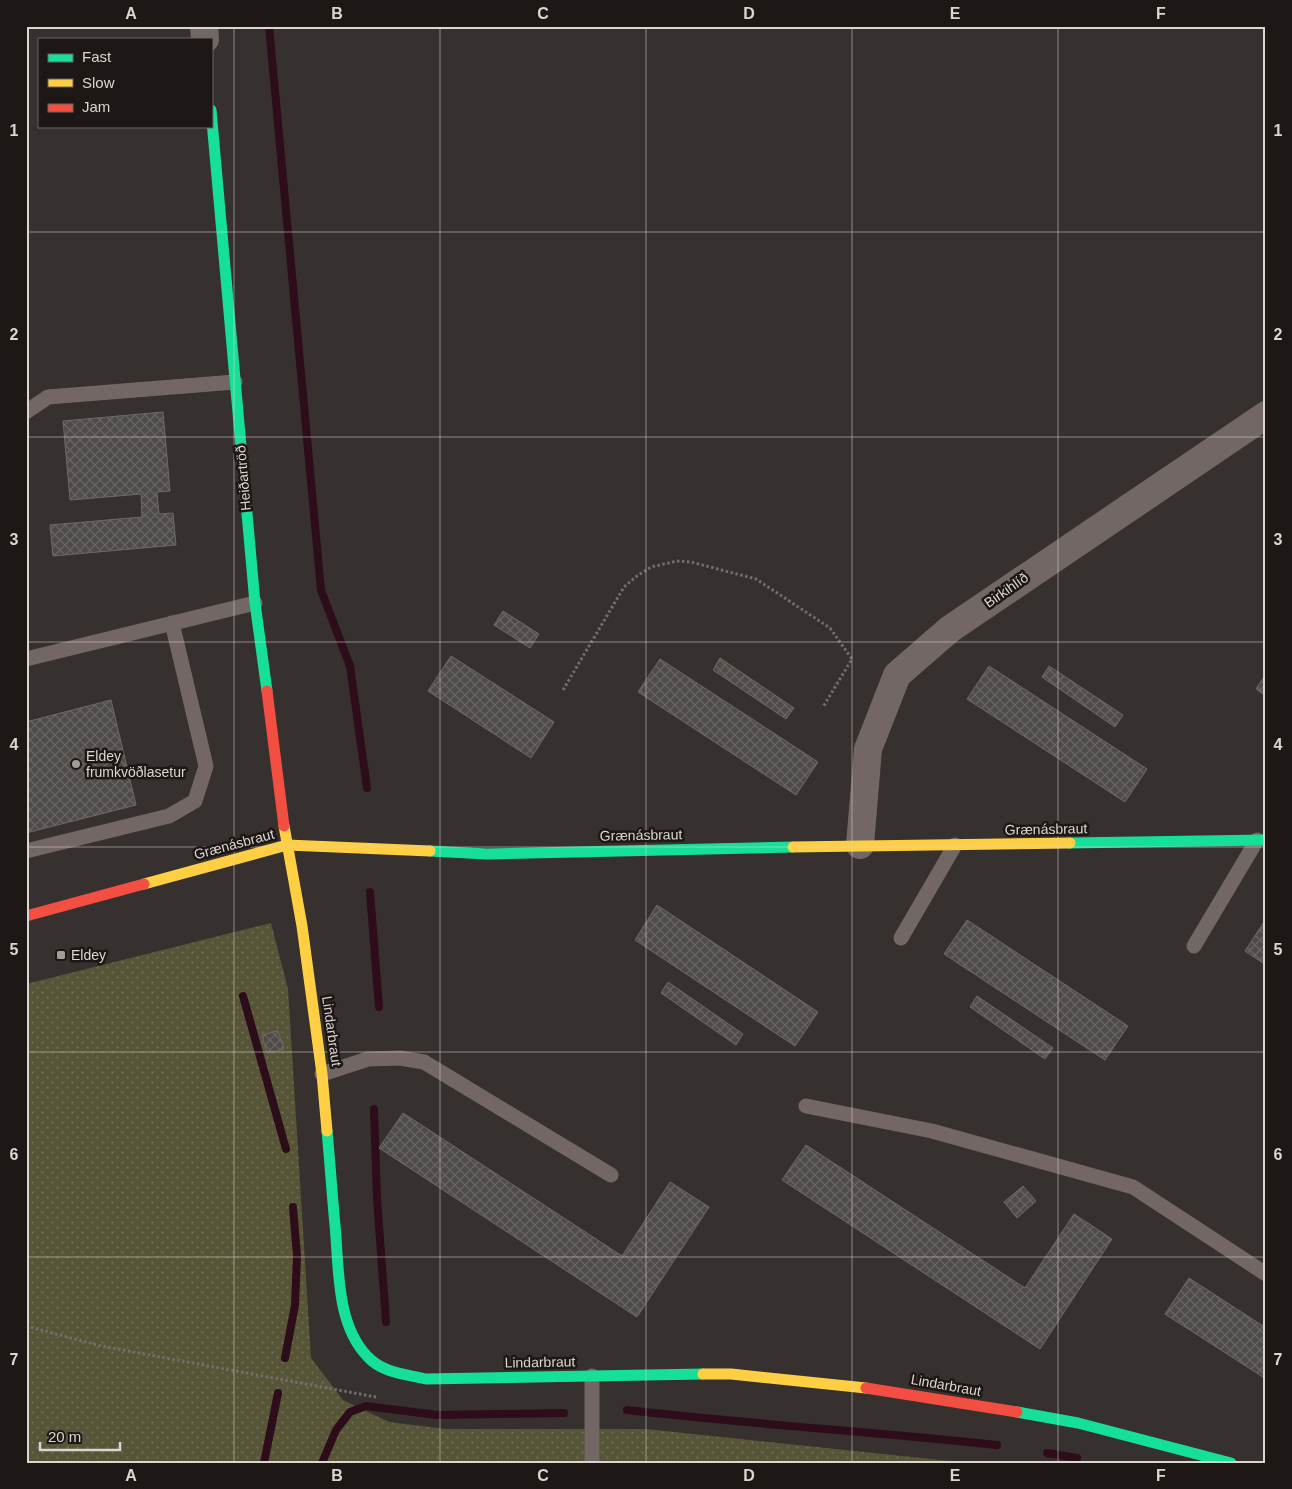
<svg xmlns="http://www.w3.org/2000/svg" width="1292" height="1489" font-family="Helvetica,sans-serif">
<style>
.grass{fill:url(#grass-dots)}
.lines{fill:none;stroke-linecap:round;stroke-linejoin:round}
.stream{stroke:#2d0d19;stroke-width:8}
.building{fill:url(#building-cross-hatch);stroke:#6e6a67}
.path{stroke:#766c6b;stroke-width:3;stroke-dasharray:2.5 2.5;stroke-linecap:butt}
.lane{stroke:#736765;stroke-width:15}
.street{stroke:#736765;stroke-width:28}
.fast{stroke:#16e098;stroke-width:11}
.slow{stroke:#ffcf43;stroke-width:11}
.jam{stroke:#f24e42;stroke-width:11}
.grid{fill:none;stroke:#dcd6d2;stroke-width:1;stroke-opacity:0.55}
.poi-dot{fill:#a29c99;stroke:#1d1816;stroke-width:2}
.labels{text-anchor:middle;stroke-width:5;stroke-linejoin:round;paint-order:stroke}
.street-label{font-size:14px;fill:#dcd6d2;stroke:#1d1816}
.poi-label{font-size:14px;fill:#dcd6d2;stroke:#1d1816;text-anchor:start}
.neatline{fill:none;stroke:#dcd6d2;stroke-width:2}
.grid-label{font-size:16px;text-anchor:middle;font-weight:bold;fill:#dcd6d2}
</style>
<defs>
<pattern id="grass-dots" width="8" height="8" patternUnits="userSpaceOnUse" patternTransform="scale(1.25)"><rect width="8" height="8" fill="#575537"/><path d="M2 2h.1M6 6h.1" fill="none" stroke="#6f6d53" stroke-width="1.8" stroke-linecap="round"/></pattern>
<pattern id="building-cross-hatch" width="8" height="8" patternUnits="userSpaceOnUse" patternTransform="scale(1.25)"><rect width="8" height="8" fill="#4f4b48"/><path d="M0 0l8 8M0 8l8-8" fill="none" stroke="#686462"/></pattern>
</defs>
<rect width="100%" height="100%" fill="#36302e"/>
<polygon class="grass" points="271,923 288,989 311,1358 343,1400 389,1422 446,1429 646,1429 969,1463 26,1463 26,984"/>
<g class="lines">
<g class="stream">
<polyline points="269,26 321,590 350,666 367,788"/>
<polyline points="370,892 379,1007"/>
<polyline points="243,996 286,1149"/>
<polyline points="374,1109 377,1198 386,1322"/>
<polyline points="285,1358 295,1305 297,1256 293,1207"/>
<path d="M627,1410c123,14 247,22 370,35"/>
<polyline points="1047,1453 1077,1458"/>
<polyline points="264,1463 278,1393"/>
<polyline points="322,1463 336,1430 350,1412 366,1406 437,1415 564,1413"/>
</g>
</g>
<g class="building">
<polygon points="163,412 170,491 157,492 159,514 173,513 176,545 53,556 50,525 142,517 141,494 70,500 63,421"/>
<polygon points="503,611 539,634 530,648 494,625"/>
<polygon points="451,656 554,722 531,758 428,691"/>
<polygon points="720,658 794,708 786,719 713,670"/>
<polygon points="660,659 818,762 796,795 638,692"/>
<polygon points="989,666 1147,769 1125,802 967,699"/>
<polygon points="1049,666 1123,715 1115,727 1042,677"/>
<polygon points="1266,674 1266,696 1256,689"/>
<polygon points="111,700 136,805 26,833 26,722"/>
<polygon points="657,905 818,1012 795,1046 635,940"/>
<polygon points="1266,919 1266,965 1245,951"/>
<polygon points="967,920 1128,1026 1105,1060 944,954"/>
<polygon points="668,982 743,1034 736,1045 661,993"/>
<polygon points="977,996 1053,1048 1045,1059 970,1007"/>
<polygon points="278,1031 284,1049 267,1053 262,1035"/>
<polygon points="403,1113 622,1256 670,1182 709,1207 637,1317 379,1148"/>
<polygon points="806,1145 1025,1288 1074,1214 1112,1239 1040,1349 782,1180"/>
<polygon points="1023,1186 1036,1201 1017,1218 1004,1202"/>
<polygon points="1189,1278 1266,1328 1266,1379 1165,1314"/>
</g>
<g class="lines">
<g class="path">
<polyline points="563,690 624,587 637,576 651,567 677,561 691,562 756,579 830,628 852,659 823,707"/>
<polyline points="26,1326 101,1346 376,1397"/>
</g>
<g class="lane">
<polyline points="26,412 48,397 235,382"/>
<polyline points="26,659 255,603"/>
<polyline points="26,851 169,816 195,801 206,766 172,623"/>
<polyline points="901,938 955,845"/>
<polyline points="1194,946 1257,840"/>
<polyline points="322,1074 368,1059 400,1058 424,1062 611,1175"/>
<polyline points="806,1106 932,1131 1133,1187 1266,1274"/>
<polyline points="592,1463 592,1376"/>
</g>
<g class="street">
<polyline points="204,26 205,39"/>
<polyline points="860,845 868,749 897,675 950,629 1266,415"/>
</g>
<g class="fast">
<polyline points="211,110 255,603 267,691"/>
<polyline points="1070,843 1266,840"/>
<polyline points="430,851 487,854 793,847"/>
<path d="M327,1131c3,31 5,63 8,94 4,42 1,99 32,131 15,17 38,18 59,23l277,-5"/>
<polyline points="1017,1412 1078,1423 1231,1463"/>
</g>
<g class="slow">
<polyline points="284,826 302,926 322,1074 327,1131"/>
<polyline points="793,847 1070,843"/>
<polyline points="144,884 287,845 430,851"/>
<polyline points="703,1374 731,1374 866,1388"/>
</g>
<g class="jam">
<polyline points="267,691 284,826"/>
<polyline points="26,916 144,884"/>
<polyline points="866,1388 1017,1412"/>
</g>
</g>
<path class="grid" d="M234,26v1437M440,26v1437M646,26v1437M852,26v1437M1058,26v1437M26,232h1240M26,437h1240M26,642h1240M26,847h1240M26,1052h1240M26,1257h1240"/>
<g class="poi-dot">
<circle cx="76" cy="764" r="5"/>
<rect x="56" y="950" width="10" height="10" rx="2.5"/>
</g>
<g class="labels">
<g class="street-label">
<text transform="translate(243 478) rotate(-95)" y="5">Heiðartröð</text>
<text transform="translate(1006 590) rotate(-35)" y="5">Birkihlíð</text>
<text transform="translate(1046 829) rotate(-1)" y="5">Grænásbraut</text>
<text transform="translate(641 835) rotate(-1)" y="5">Grænásbraut</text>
<text transform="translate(234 844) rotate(-15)" y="5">Grænásbraut</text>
<text transform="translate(332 1031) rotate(82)" y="5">Lindarbraut</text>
<text transform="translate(540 1362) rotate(-1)" y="5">Lindarbraut</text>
<text transform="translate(946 1385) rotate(10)" y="5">Lindarbraut</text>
</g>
<g class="poi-label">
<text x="86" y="761">Eldey<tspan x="86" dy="16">frumkvöðlasetur</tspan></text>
<text x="71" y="960">Eldey</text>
</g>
</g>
<rect width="1292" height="1489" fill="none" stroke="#1d1816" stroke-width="55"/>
<rect x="38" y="38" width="175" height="90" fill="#1d1816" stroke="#696461"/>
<rect x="48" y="54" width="25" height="8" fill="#16e098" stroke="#696461"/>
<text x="82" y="62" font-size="15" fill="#dcd6d2">Fast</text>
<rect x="48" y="79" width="25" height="8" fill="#ffcf43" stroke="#696461"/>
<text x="82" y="88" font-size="15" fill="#dcd6d2">Slow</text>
<rect x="48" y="104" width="25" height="8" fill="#f24e42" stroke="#696461"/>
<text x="82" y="112" font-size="15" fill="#dcd6d2">Jam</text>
<path d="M40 1442v8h80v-8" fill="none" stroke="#dcd6d2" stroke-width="2.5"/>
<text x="48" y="1442" font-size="15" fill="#dcd6d2" stroke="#1d1816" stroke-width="4" paint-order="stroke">20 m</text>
<rect x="28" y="28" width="1236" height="1434" class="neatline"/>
<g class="grid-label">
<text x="131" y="19">A</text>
<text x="337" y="19">B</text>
<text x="543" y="19">C</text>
<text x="749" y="19">D</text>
<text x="955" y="19">E</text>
<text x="1161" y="19">F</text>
<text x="14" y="136">1</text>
<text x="1278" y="136">1</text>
<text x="14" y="340">2</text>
<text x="1278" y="340">2</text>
<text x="14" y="545">3</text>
<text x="1278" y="545">3</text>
<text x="14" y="750">4</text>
<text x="1278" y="750">4</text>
<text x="14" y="955">5</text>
<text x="1278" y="955">5</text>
<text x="14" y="1160">6</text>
<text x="1278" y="1160">6</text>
<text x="14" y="1365">7</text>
<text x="1278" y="1365">7</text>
<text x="131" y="1481">A</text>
<text x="337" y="1481">B</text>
<text x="543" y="1481">C</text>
<text x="749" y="1481">D</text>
<text x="955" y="1481">E</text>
<text x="1161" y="1481">F</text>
</g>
</svg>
